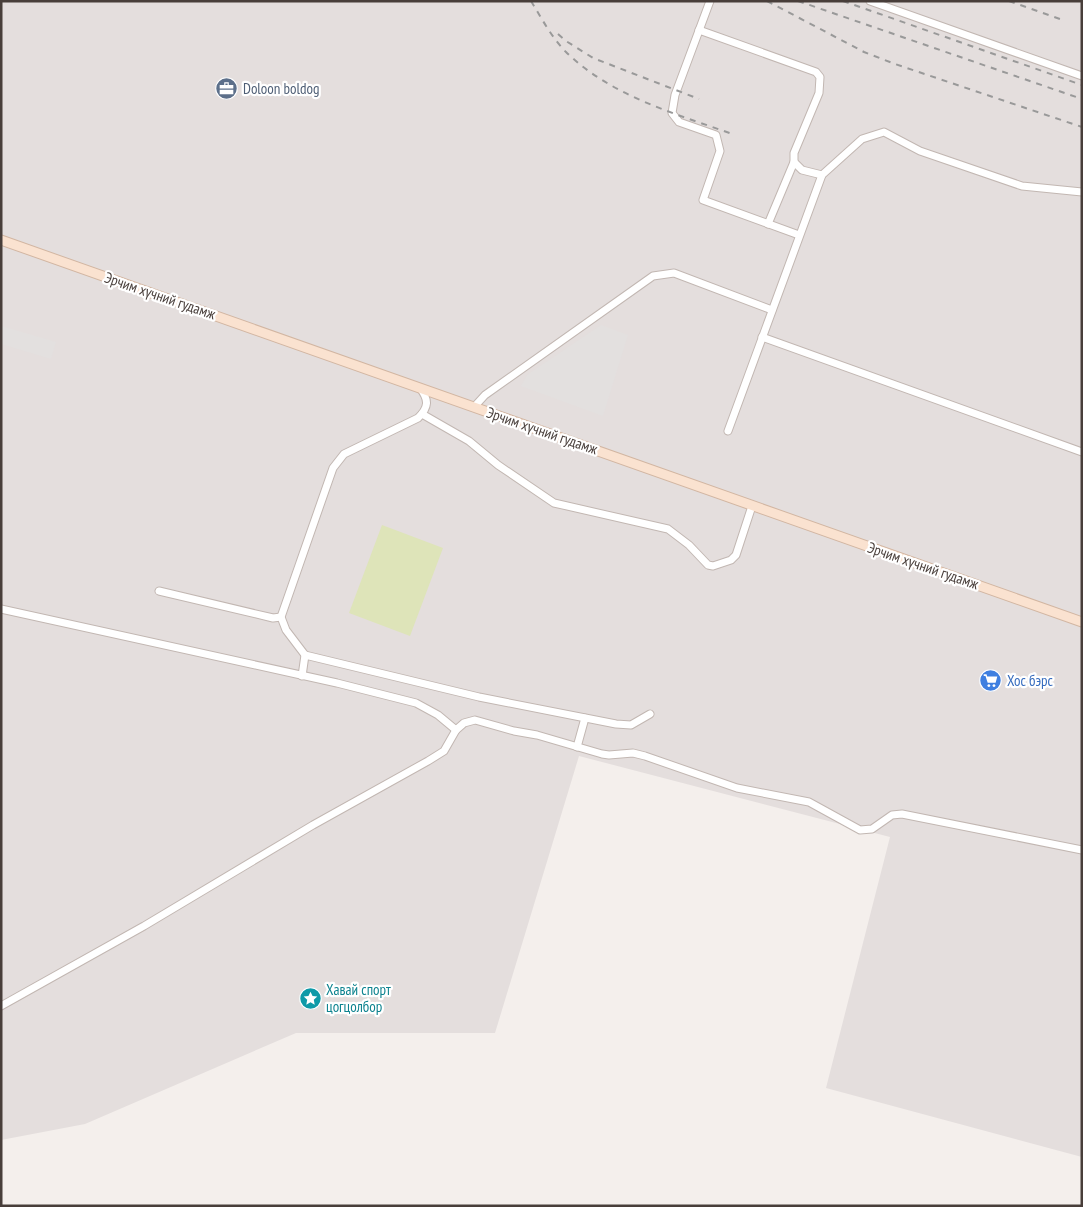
<svg xmlns="http://www.w3.org/2000/svg" width="1083" height="1207" font-family="'PT Sans Narrow',sans-serif">
<style>
.industrial{fill:#e4dedd}
.green{fill:#dee4b9}
.parking{fill:#e3e0df}
.lines{fill:none;stroke-linecap:round;stroke-linejoin:round}
.minor-casing{stroke:#c2b7b2;stroke-width:9}
.secondary-casing{stroke:#d2b6a2;stroke-width:11}
.minor{stroke:#fff;stroke-width:7}
.secondary{stroke:#fae2d0;stroke-width:9}
.rail{stroke:#999;stroke-width:2;stroke-dasharray:6 6;stroke-linecap:butt}
.labels{text-anchor:middle;stroke-width:4.5;stroke-linejoin:round;paint-order:stroke}
.service-label{font-size:15px;fill:#4e5e75;stroke:#fff;text-anchor:start}
.street-label{font-size:15px;fill:#483e3a;stroke:#fff}
.shop-label{font-size:15px;fill:#366cbe;stroke:#fff;text-anchor:start}
.culture-label{font-size:15px;fill:#0d838f;stroke:#fff;text-anchor:start}
</style>
<rect width="100%" height="100%" fill="#f4efec"/>
<polygon class="industrial" points="1,1 1082,1 1082,1157 826,1088 890,837 579,756 495,1033 296,1033 85,1124 1,1140"/>
<polygon class="green" points="382,525 443,548 410,636 349,613"/>
<g class="parking">
<polygon points="601,325 628,335 603,416 521,386 527,375"/>
<polygon points="1,326 56,342 51,359 1,344"/>
</g>
<g class="lines">
<defs>
<g id="minor">
<polyline points="710,1 675,95 672,113 679,122 716,135 720,151 703,200 799,235"/>
<polyline points="870,1 1082,76"/>
<polyline points="699,30 816,72 820,77 819,93 794,153 794,162 802,170 822,175"/>
<polyline points="768,224 794,162"/>
<polyline points="762,337 1082,452"/>
<polyline points="474,407 485,395 653,276 674,273 772,310"/>
<polyline points="422,414 469,441 498,465 554,503 668,529 689,545 708,565 713,566 731,560 736,555 752,506"/>
<polyline points="728,431 822,175 862,139 884,132 920,151 1022,186 1082,192"/>
<polyline points="159,591 273,618 281,617"/>
<polyline points="1,609 337,683 416,703 438,715 456,730 464,723 475,720 514,731 537,735 602,754 609,755 633,753 645,756 737,788 809,802 860,830 872,829 892,815 902,814 1082,850"/>
<polyline points="305,655 479,697 616,724 631,725 650,714"/>
<path d="M302,676l3,-21 -19,-25 -5,-13 52,-149 11,-14 74,-36c11,-11 11,-18 2,-30"/>
<polyline points="577,747 585,718"/>
<polyline points="1,1006 144,926 313,825 428,761 444,751 456,730"/>
</g>
<polyline id="secondary" points="1,240 1082,622"/>
</defs>
<use href="#minor" class="minor-casing"/>
<use href="#secondary" class="secondary-casing"/>
<use href="#minor" class="minor"/>
<use href="#secondary" class="secondary"/>
<g class="rail">
<path d="M531,1c11,18 21,37 35,51 46,45 111,62 169,83"/>
<polyline points="767,1 864,52 895,64 1082,127"/>
<polyline points="798,1 1082,99"/>
<polyline points="843,1 1082,85"/>
<polyline points="1009,1 1060,19"/>
<polyline points="558,34 566,41 593,58 699,99"/>
</g>
</g>
<defs>
<symbol id="office-disc" viewBox="-11 -11 22 22"><circle r="9.5" fill="#5c6f8a" stroke="#fff"/><path d="M-6-3h4V-5.5h4V-3h4V5H-6ZM-1-4.5V-3h2v-1.5ZM-6 0V1H6V0Z" fill="#fff"/></symbol>
<symbol id="supermarket-disc" viewBox="-11 -11 22 22"><circle r="9.5" fill="#3f7fe0" stroke="#fff"/><path d="M-6-5.5h2.5l.6 2H6L4.5 2H-2.5L-4.4-4H-6ZM-1.5 3.2a1.3 1.3 0 1 0 .1 0ZM3 3.2a1.3 1.3 0 1 0 .1 0Z" fill="#fff"/></symbol>
<symbol id="sight-disc" viewBox="-11 -11 22 22"><circle r="9.5" fill="#0f9aa8" stroke="#fff"/><path d="M0-6L1.8-2.2L6-1.7L2.9 1.2L3.7 5.4L0 3.3L-3.7 5.4L-2.9 1.2L-6-1.7L-1.8-2.2Z" fill="#fff"/></symbol>
</defs>
<g fill-rule="evenodd">
<use href="#office-disc" x="214" y="76" width="25" height="25"/>
<use href="#supermarket-disc" x="978" y="668" width="25" height="25"/>
<use href="#sight-disc" x="298" y="986" width="25" height="25"/>
</g>
<g class="labels">
<g class="service-label">
<text x="243" y="94">Doloon boldog</text>
</g>
<g class="street-label">
<text transform="translate(160 296) rotate(19)" y="5">Эрчим хүчний гудамж</text>
<text transform="translate(542 431) rotate(19)" y="5">Эрчим хүчний гудамж</text>
<text transform="translate(923 566) rotate(19)" y="5">Эрчим хүчний гудамж</text>
</g>
<g class="shop-label">
<text x="1007" y="686">Хос бэрс</text>
</g>
<g class="culture-label">
<text x="326" y="995">Хавай спорт<tspan x="326" dy="17">цогцолбор</tspan></text>
</g>
</g>
<rect width="1083" height="1207" fill="none" stroke="#483e3a" stroke-width="5"/>
</svg>
